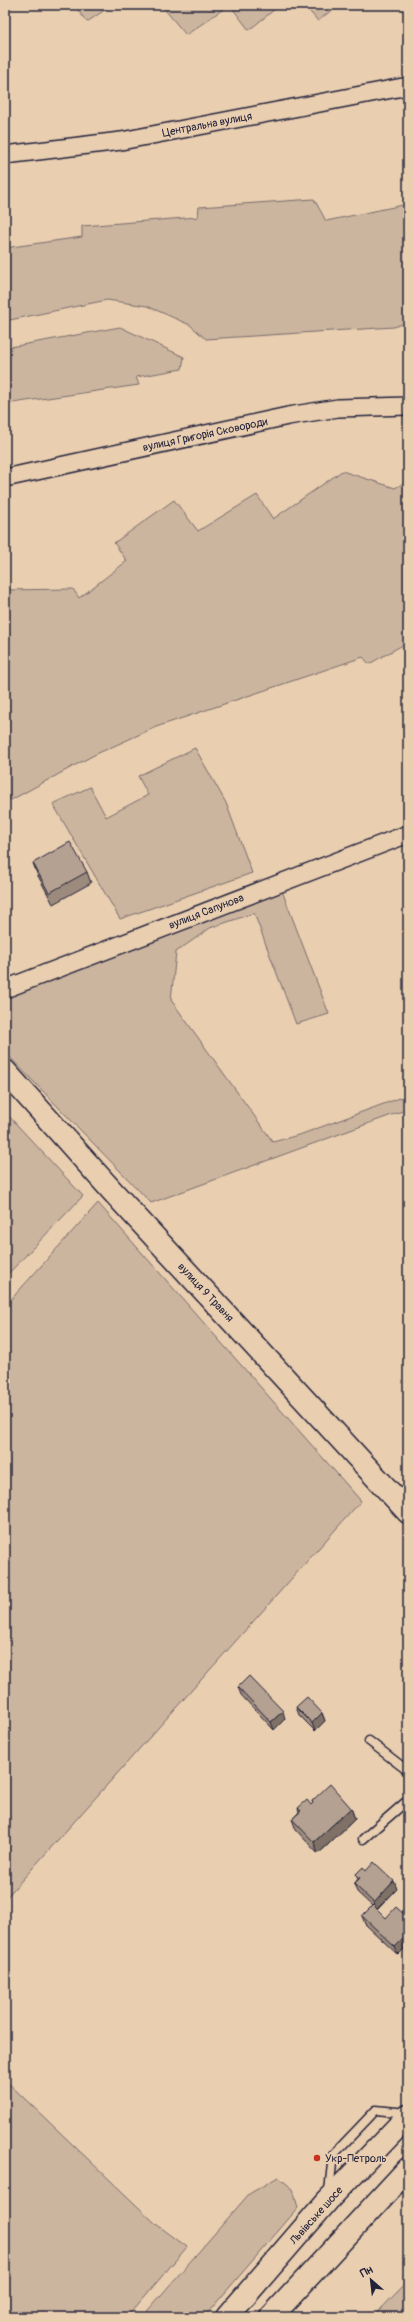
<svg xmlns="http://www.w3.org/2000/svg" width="413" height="2322" font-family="Pangolin,sans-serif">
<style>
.green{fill:#ccb59f;stroke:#776c6d}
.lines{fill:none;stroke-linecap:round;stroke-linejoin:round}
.lane-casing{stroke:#22223b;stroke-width:11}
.street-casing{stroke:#22223b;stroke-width:20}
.secondary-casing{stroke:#22223b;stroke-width:25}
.primary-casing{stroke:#22223b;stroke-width:25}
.lane{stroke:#e9ceb0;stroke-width:8}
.street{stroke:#e9ceb0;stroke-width:17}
.secondary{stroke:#e9ceb0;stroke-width:22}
.primary{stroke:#e9ceb0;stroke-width:22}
.wall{fill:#9c8a7d;stroke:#22223b}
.shaded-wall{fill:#7f7166;stroke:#22223b}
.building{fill:#b5a191;stroke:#22223b}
.poi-dot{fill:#c8321e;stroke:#e9ceb0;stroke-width:1.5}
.labels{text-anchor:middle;stroke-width:4;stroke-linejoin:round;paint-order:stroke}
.street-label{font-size:11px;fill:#22223b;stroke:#e9ceb0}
.poi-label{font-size:11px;fill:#22223b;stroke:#e9ceb0;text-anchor:start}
</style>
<rect width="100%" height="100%" fill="#e9ceb0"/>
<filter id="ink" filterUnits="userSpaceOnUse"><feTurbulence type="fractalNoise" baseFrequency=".025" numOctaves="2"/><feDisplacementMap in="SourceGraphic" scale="8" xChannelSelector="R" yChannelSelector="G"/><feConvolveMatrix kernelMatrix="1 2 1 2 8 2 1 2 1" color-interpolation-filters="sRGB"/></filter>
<g filter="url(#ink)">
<g class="green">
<polygon points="74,5 112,5 87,22"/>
<polygon points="161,5 229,5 186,35"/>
<polygon points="230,5 280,5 249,30"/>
<polygon points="304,5 338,5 318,21"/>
<polygon points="314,199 326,221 408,204 408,322 394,327 206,339 190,325 147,306 107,300 5,321 5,248 82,237 82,226 198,217 199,207"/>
<polygon points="120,327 184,357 182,369 136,377 139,385 5,404 5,348"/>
<polygon points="342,471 395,488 408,481 408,642 369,664 363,657 156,727 94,755 11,800 5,792 5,590 73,589 79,598 127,561 114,543 174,500 198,531 257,495 273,519"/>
<polygon points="195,748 226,803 252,873 120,919 53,804 90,787 106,817 148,795 138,776"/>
<polygon points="279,883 329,1014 296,1024 254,913 210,928 176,952 171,1000 273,1142 302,1134 408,1095 408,1109 151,1203 5,1052 5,989"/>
<polygon points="5,1112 83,1196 5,1277"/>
<polygon points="98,1203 361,1501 5,1899 5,1306"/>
<polygon points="5,2080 156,2224 187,2247 127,2317 5,2317"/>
<polygon points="278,2177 293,2189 298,2208 204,2317 142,2317 249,2194"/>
<polygon points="408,2281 408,2317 373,2317"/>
</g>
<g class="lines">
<defs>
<g id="lane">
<polyline points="369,1741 408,1771"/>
<polyline points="363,1839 408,1800"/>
<polyline points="329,2191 333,2155 376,2110 407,2113"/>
</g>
<g id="street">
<polyline points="5,155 121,141 408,86"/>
<polyline points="5,478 288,416 338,408 408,406"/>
<polyline points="5,989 408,834"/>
</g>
<polyline id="secondary" points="5,1071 114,1193 408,1512"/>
<g id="primary">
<polyline points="227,2317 328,2200 408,2116"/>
<polyline points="271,2317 408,2169"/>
</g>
</defs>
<use href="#lane" class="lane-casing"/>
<use href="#street" class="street-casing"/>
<use href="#secondary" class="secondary-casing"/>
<use href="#primary" class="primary-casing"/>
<use href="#lane" class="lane"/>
<use href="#street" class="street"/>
<use href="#secondary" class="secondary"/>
<use href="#primary" class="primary"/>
</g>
<g class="wall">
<polygon points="33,863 87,872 91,883 53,904 37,874"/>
<polygon points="238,1687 285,1719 274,1730 241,1695"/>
<polygon points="296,1707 322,1713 325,1721 315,1731 299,1715"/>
<polygon points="312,1801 351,1808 355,1819 318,1854 296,1830 292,1819 299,1812 298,1808 311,1805 313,1804"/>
<polygon points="366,1871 397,1889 377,1910 386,1918 398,1955 365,1924 362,1916 372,1906 357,1892 354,1884 358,1879 356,1874"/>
</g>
<g class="shaded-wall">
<polygon points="283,1711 285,1719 274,1730 271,1722"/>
<polygon points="322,1713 325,1721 315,1731 312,1723"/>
<polygon points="351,1808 355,1819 318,1854 314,1842"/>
<polygon points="394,1881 397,1889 376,1910 374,1903"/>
<polygon points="408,1934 408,1945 398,1955 395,1947"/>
</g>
<g class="building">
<polygon points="70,842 87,872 49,893 33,863"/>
<polygon points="249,1676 283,1711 271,1722 238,1687"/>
<polygon points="307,1697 322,1713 312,1723 296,1707"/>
<polygon points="330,1784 351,1808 314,1842 292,1819 301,1811 298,1808 307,1800 311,1805 313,1803 312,1801"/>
<polygon points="374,1862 394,1881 374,1903 354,1884 360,1878 356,1874 363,1867 366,1871"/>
<polygon points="373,1905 386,1918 396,1907 408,1918 408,1934 395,1947 362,1916"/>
</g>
</g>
<circle class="poi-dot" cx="317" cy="2158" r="4"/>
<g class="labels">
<g class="street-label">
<text transform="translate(207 124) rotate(-11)" y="4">Центральна вулиця</text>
<text transform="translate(205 434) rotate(-12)" y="4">вулиця Григорія Сковороди</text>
<text transform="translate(206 911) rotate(-21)" y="4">вулиця Сапунова</text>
<text transform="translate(206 1292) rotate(47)" y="4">вулиця 9 Травня</text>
<text transform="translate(316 2215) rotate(-48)" y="4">Львівське шосе</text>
</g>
<g class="poi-label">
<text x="325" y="2162">Укр-Петроль</text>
</g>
</g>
<rect width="413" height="2322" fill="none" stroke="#e9ceb0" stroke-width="20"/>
<rect x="10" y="10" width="393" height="2302" fill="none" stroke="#22223b" stroke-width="1.5" filter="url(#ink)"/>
<g transform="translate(371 2280) rotate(332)" stroke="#e9ceb0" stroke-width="3" paint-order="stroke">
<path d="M0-3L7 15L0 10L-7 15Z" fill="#22223b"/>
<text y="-6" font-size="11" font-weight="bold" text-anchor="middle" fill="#22223b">Пн</text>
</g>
</svg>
